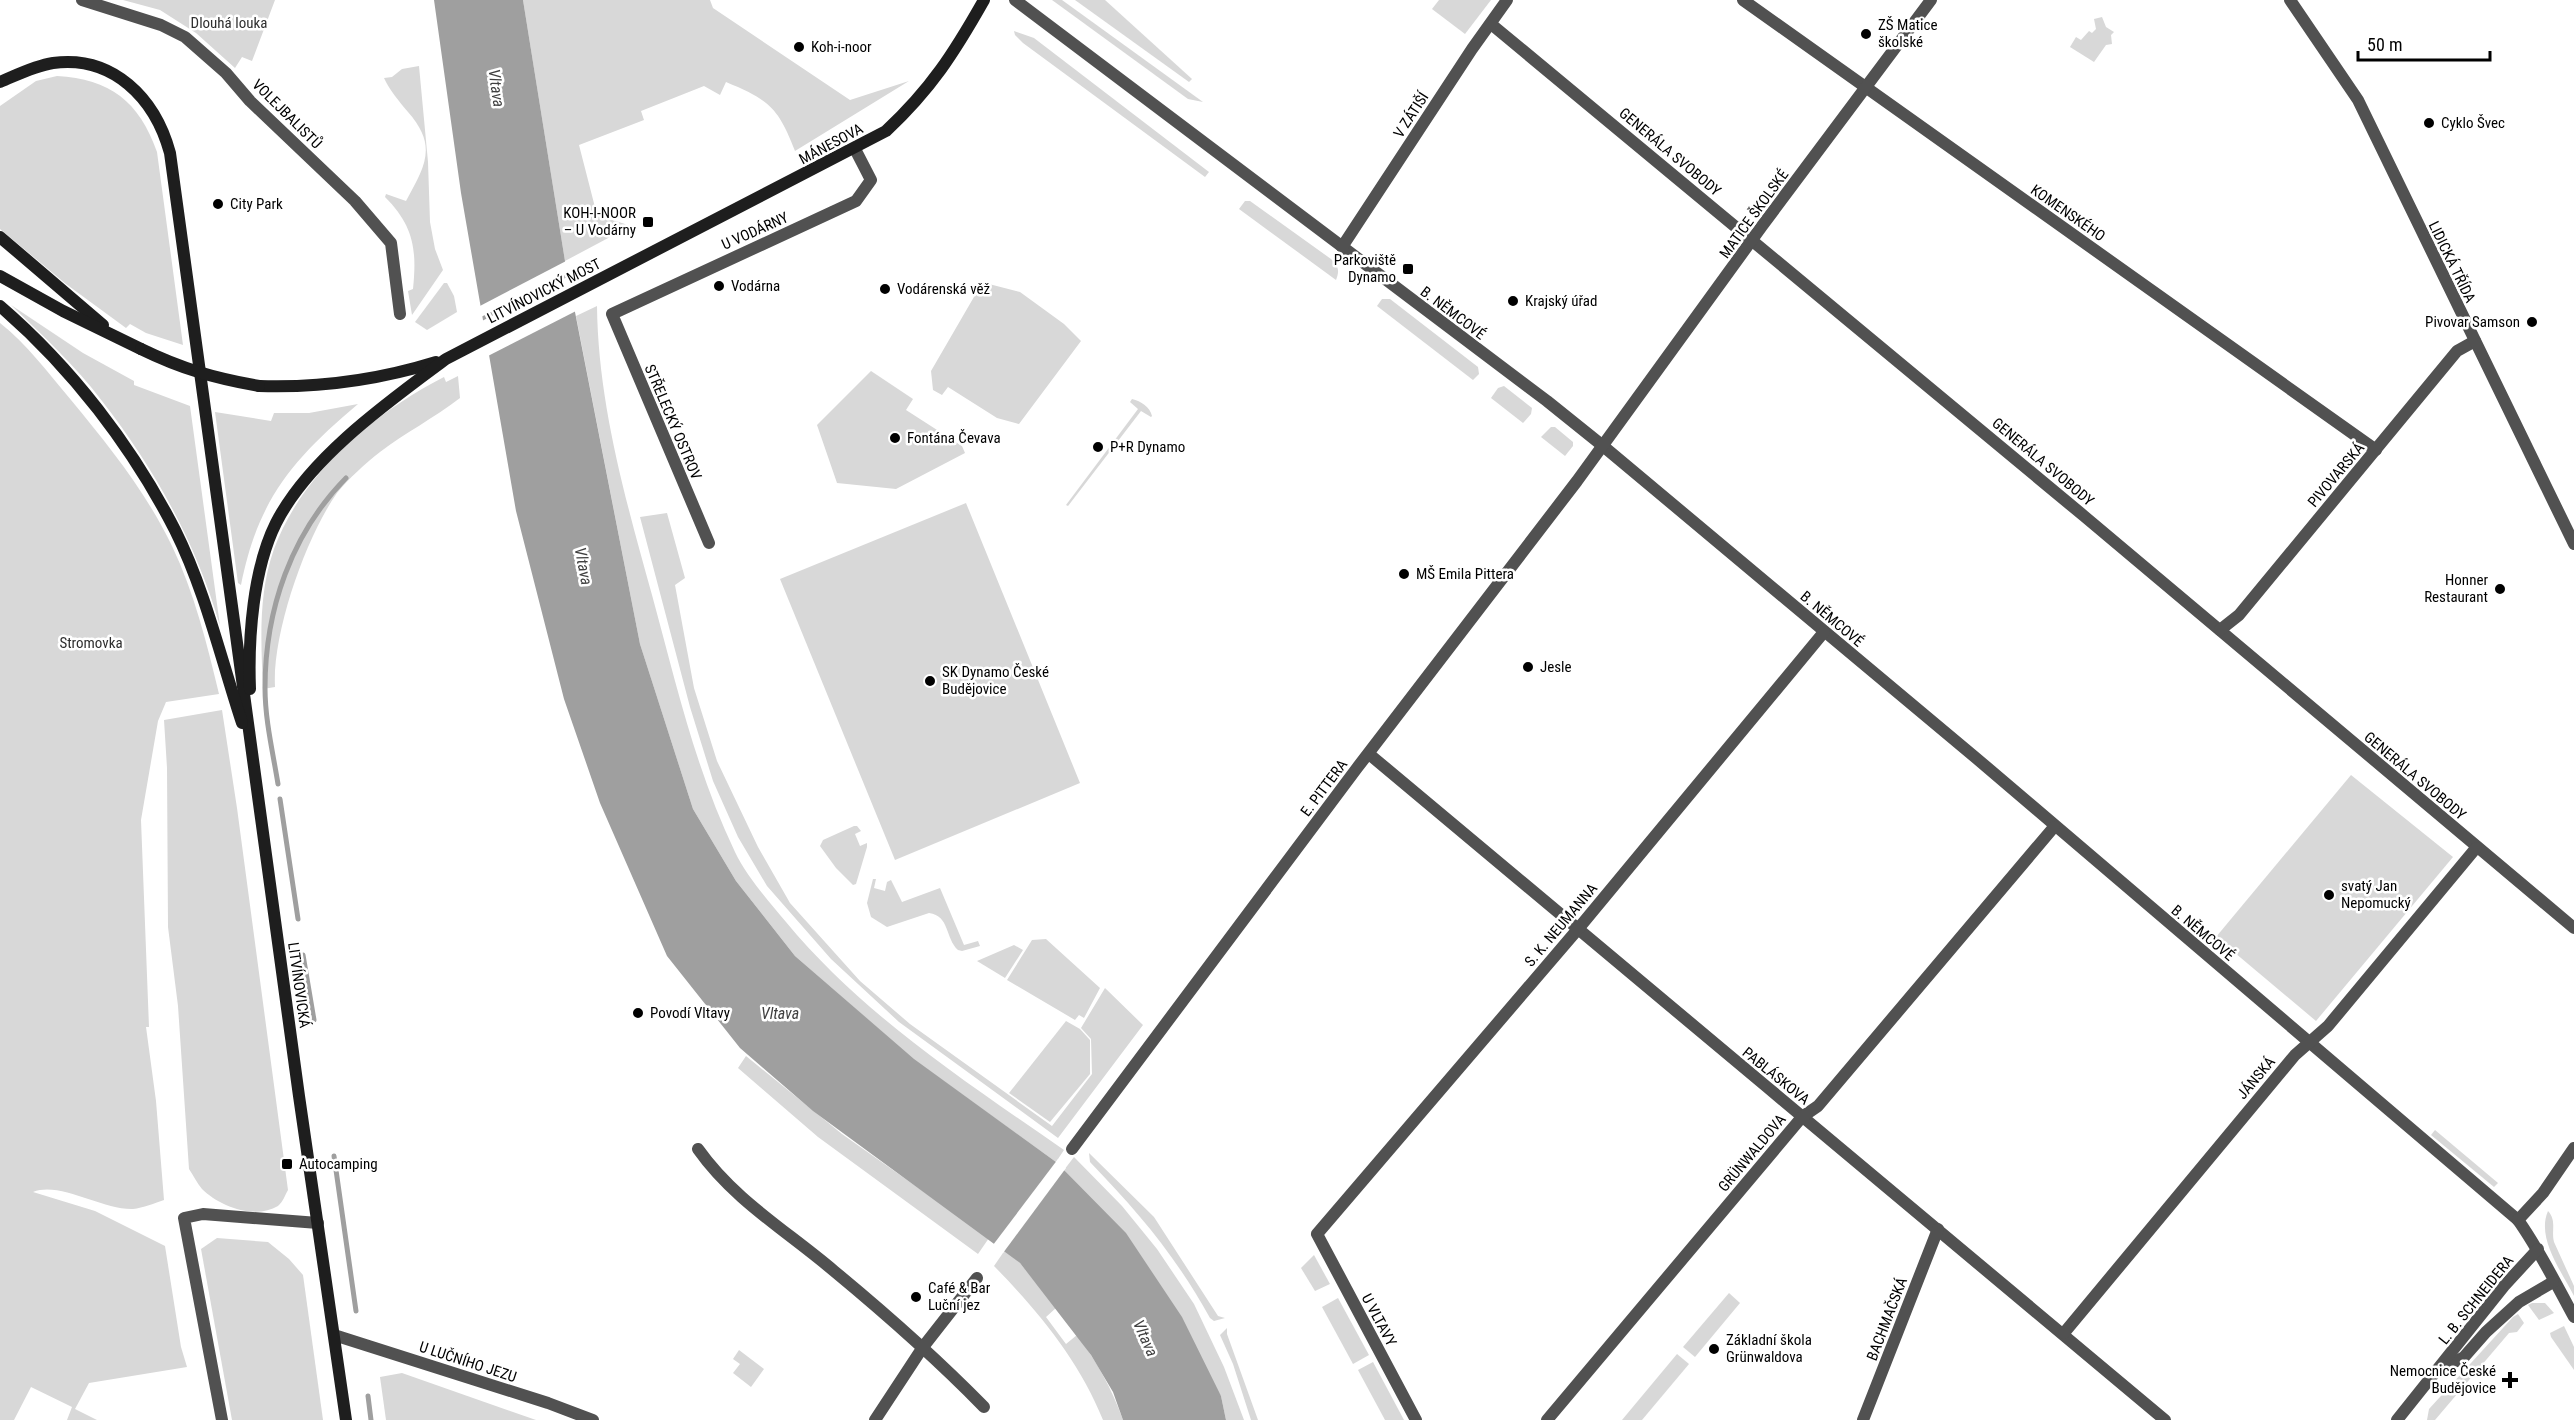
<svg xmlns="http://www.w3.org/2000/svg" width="2574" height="1420" font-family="'Roboto Condensed',sans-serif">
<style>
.green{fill:#d8d8d8}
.water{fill:#9f9f9f}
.pier{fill:#fff}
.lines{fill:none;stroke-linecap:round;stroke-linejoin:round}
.stream{stroke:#9f9f9f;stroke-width:5}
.minor{stroke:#515151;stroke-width:12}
.tertiary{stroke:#515151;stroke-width:12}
.secondary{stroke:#1e1e1e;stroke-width:12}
.secondary-bridge{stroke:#1e1e1e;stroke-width:12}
.poi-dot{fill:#000;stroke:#fff;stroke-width:2}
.labels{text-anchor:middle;stroke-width:5;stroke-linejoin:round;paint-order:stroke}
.park-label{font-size:15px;fill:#2f2f2f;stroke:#fff}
.poi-label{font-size:15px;fill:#000;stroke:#fff;text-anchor:start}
.street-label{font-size:15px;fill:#000;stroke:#fff}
.water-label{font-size:16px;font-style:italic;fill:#404040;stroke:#fff}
</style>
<rect width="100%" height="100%" fill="#fff"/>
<g class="green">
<polygon points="123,0 275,0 252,61 242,57 235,68 196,33 160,10"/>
<path d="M523,0h187l3,8 137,92 59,-19 -114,70c-17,-44 -26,-51 -69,-69l-6,13 -16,-9 -63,25 3,9 -65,25 18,70 28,9 2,4 -62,33z"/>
<polygon points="1052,0 1062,0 1203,102 1188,99"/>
<polygon points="1075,0 1105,0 1192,79 1189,82"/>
<polygon points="1439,0 1491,0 1465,34 1432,9"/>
<polygon points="2102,17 2106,27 2114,32 2111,35 2112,44 2106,45 2094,62 2070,47 2076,37 2081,40 2089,31 2092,33 2096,29 2094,19"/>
<polygon points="1014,31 1034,38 1209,172 1205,177 1023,43 1015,35"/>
<path d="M419,66l9,96 2,60 5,27 8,21 -31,45 -4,-24 5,-2c4,-39 1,-63 -28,-92l1,-3 20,7c19,-35 32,-55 2,-89 -9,-11 -18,-21 -24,-34l8,-1 10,-8z"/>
<path d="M57,76c53,3 82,25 100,76l26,193 -37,-12 -16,-9 -4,4 -60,-44 -66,-55v-123l36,-25z"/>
<path d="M1245,201h5l81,58c7,7 9,11 5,21l-97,-71z"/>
<polygon points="444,283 447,283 454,296 457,312 427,330 415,322"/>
<polygon points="989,284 1020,292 1064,324 1081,341 1019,424 997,418 948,387 942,395 933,390 931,371 978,290"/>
<polygon points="1382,299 1390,299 1478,367 1479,374 1473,380 1377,306"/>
<path d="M11,305l72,48 51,28v4l56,21 30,220c-24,-83 -65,-157 -118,-225 -26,-35 -60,-66 -91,-96z"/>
<path d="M597,306c1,98 29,195 55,289 24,88 43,173 83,257 12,25 33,48 51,70 78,94 179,159 278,228l-8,12 -143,-103 -118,-103 -59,-75 -43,-72 -53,-165 -64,-328z"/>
<path d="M0,323c27,21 49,51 71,77 38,46 75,92 101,146 22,46 35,98 47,148l-53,8 -8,19 -17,99 8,207h-3l10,74 8,99c-9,3 -21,8 -31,9 -31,1 -73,-28 -100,-17l62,19 70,35 16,101 6,20 -98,16 -14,26 22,11h-30l5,-13 -41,-20 -17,33h-14z"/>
<polygon points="871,371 913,399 906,410 962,446 965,453 896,489 837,483 817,425"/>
<path d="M458,376l2,22c-26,20 -55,35 -80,54 -14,11 -32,27 -43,41 -31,44 -65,140 -62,194l-12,2c-2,-47 -5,-95 11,-140 28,-76 100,-136 170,-172l2,5z"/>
<polygon points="1504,386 1532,408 1531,414 1523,423 1491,398 1498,388"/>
<path d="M1132,399c9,2 18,8 20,17l-1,1 -10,-6 -73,95 -2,-1 72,-96 -8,-7z"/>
<path d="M358,404c-65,55 -100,95 -117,181l-3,-2 -23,-171 56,9 3,-8h35z"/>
<polygon points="1551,427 1555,427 1573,442 1573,446 1565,456 1541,437"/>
<polygon points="966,503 1080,783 895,860 780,579"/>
<polygon points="667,513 685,578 675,585 694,688 717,761 758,847 790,903 860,981 910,1024 1052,1126 1092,1074 1091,1039 1081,1028 1105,988 1143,1025 1058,1138 899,1022 831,959 767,886 738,837 713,781 690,707 640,517"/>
<path d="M222,710l15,98 51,382c-3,5 -5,12 -10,16 -23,14 -59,0 -76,-17 -5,-6 -9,-14 -13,-20l-11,-163 -10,-79 -1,-159 -3,-48z"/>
<polygon points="2351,775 2453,857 2316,1021 2216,937"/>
<polygon points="854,826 857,826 861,831 855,834 860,846 867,843 867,847 856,884 853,885 836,868 820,846 823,840"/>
<path d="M873,879h3l-2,9 11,3 2,-9 4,-2 11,22 38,-14 24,57 14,-4 2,5 -18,5 -4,-1c-13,-12 -8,-34 -29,-37l-42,14 -16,-10 -4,-14z"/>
<polygon points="1046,939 1100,988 1084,1018 1079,1015 1075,1020 1007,980 1032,940"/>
<polygon points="1014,945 1023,950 1005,978 977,961"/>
<polygon points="1066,1021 1080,1029 1090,1040 1090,1074 1050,1122 1009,1093"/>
<polygon points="746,1056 842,1134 989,1238 978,1254 818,1137 738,1068"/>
<polygon points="2435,1130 2498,1183 2494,1187 2431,1135"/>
<path d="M1089,1153l65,64 64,99 7,2 -11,3 -4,-3c-35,-63 -71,-105 -120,-156z"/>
<polygon points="1074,1157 1122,1206 1157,1249 1194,1304 1224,1367 1244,1420 1226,1420 1221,1396 1064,1170"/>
<path d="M2548,1211c9,10 3,19 6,31l20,44v10c-12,-24 -38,-58 -26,-85z"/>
<polygon points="217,1238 268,1242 289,1259 303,1275 323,1420 232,1420 201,1249"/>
<path d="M1005,1250l15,13 36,45 -10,9 20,27 11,-9c20,27 35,54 46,85h-20c-24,-60 -65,-109 -109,-154z"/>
<polygon points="1314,1255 1330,1284 1315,1291 1301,1268"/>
<polygon points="1729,1293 1740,1303 1695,1357 1683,1347"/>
<polygon points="1338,1298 1369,1355 1353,1364 1322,1307"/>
<polygon points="2532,1303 2545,1303 2554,1313 2539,1320 2528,1305"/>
<polygon points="2518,1314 2524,1323 2517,1332 2509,1333 2435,1420 2427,1420 2429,1409 2513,1317"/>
<polygon points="2564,1326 2574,1347 2574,1370 2551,1337 2550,1333"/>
<polygon points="1227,1328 1227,1334 1258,1420 1251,1420 1233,1364 1220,1335"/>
<polygon points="739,1350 764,1369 751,1387 733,1373 740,1364 733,1359"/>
<polygon points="1677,1354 1689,1364 1642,1420 1622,1420"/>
<polygon points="1373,1362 1404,1420 1385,1420 1358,1370"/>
<polygon points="402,1373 536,1420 386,1420 380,1377"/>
</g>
<polygon class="water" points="434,0 523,0 565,261 640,644 693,809 736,881 795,956 914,1059 1056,1162 1126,1233 1182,1317 1221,1396 1226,1420 1123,1420 1113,1392 1091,1355 1020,1263 813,1111 740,1048 667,956 600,803 564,699 516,511 461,193"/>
<g class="pier">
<polygon points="568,260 570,272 479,318 478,307"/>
<polygon points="571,275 578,310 486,357 480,322"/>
<polygon points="1058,1159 1066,1168 1003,1253 993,1245"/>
</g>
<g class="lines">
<g class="stream">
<path d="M278,784c-5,-31 -13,-64 -13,-96 0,-78 26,-154 81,-210"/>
<polyline points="280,799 298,919"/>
<polyline points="303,955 314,1020"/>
<polyline points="334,1156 356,1311"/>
<polyline points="368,1396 371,1420"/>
</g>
<g class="minor">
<polyline points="82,0 161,25 185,37 226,73 250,101 355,201 391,243 400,314"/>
<path d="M1015,0l532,401 56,45 373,312 542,462c22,31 38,64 56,97"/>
<polyline points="1743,0 2376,450"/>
<polyline points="1491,24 2084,516 2574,928"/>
<polyline points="1342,247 1472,49 1507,0"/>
<polyline points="709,543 612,314 856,201 871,180 855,149"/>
<polyline points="2220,630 2239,615 2457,351 2475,341"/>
<path d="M1369,754c264,224 532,442 796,666"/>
<path d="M698,1149c36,51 89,82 136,122 52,43 103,88 150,136"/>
<polyline points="1072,1149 1357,768 1577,481 1762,226 1931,0"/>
<polyline points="2518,1220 2543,1193 2574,1148"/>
<polyline points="2064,1333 2295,1055 2328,1026 2476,848"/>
<polyline points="334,1335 548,1403 593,1420"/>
<polyline points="2443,1368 2464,1357 2486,1332 2519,1302 2553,1282"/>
<polyline points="222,1420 184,1218 203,1214 318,1223"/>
<polyline points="875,1420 923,1347 977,1278"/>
<polyline points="1416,1420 1317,1234 1578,929 1824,632"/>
<polyline points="1547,1420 1802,1117 1818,1106 2054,827"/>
<polyline points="1863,1420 1938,1229"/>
<polyline points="2397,1420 2504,1286 2538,1249"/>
</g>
<polyline class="tertiary" points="2290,0 2358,100 2574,544"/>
<g class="secondary">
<path d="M0,82c17,-7 34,-16 53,-19 60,-8 102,35 117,90l129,943 47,324"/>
<polyline points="0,237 103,325"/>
<polyline points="0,276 63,311 141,349"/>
<path d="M0,306c71,61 132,140 175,224 30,60 46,129 67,193"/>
<path d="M259,386c60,2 119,-6 177,-24"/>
<path d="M250,689c-2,-51 3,-120 26,-166 33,-65 112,-121 170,-164l440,-228c45,-42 68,-78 98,-131"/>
</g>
<path class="secondary-bridge" d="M141,349c41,20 73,29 118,37"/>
</g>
<g class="poi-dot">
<circle cx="1866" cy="34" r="6"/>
<circle cx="799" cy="47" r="6"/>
<circle cx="2429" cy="123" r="6"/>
<circle cx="218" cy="204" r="6"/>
<rect x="642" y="216" width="12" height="12" rx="3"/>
<rect x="1402" y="263" width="12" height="12" rx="3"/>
<circle cx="719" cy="286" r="6"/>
<circle cx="885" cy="289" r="6"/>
<circle cx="1513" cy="301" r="6"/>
<circle cx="2532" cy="322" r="6"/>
<circle cx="895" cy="438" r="6"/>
<circle cx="1098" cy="447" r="6"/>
<circle cx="1404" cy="574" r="6"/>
<circle cx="2500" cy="589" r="6"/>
<circle cx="1528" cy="667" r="6"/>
<circle cx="930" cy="681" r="6"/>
<circle cx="2329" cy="895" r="6"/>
<circle cx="638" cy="1013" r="6"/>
<rect x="281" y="1158" width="12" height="12" rx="3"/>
<circle cx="916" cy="1297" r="6"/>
<circle cx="1714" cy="1349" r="6"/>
<path d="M2507 1371h6v6h6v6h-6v6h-6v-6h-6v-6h6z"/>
</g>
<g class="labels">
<g class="park-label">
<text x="229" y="28">Dlouhá louka</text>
<text x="91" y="648">Stromovka</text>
</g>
<g class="poi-label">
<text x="1878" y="30">ZŠ Matice<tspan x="1878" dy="17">školské</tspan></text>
<text x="811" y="52">Koh-i-noor</text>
<text x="2441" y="128">Cyklo Švec</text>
<text x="230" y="209">City Park</text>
<text x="636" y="218" text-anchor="end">KOH-I-NOOR<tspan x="636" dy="17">– U Vodárny</tspan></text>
<text x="1396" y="265" text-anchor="end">Parkoviště<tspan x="1396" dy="17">Dynamo</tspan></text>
<text x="731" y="291">Vodárna</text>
<text x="897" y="294">Vodárenská věž</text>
<text x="1525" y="306">Krajský úřad</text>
<text x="2520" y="327" text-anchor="end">Pivovar Samson</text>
<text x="907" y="443">Fontána Čevava</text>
<text x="1110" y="452">P+R Dynamo</text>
<text x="1416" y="579">MŠ Emila Pittera</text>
<text x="2488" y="585" text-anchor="end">Honner<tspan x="2488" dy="17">Restaurant</tspan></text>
<text x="1540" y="672">Jesle</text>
<text x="942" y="677">SK Dynamo České<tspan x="942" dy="17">Budějovice</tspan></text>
<text x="2341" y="891">svatý Jan<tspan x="2341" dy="17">Nepomucký</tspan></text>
<text x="650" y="1018">Povodí Vltavy</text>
<text x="299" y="1169">Autocamping</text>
<text x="928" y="1293">Café &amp; Bar<tspan x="928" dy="17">Luční jez</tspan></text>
<text x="1726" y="1345">Základní škola<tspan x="1726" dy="17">Grünwaldova</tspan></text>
<text x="2496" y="1376" text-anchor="end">Nemocnice České<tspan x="2496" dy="17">Budějovice</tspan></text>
</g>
<g class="street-label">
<text transform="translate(287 114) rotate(45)" y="5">VOLEJBALISTŮ</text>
<text transform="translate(1411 115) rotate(-57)" y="5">V ZÁTIŠÍ</text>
<text transform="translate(831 144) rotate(-28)" y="5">MÁNESOVA</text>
<text transform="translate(1670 152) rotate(40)" y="5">GENERÁLA SVOBODY</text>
<text transform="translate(2068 213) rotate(35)" y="5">KOMENSKÉHO</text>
<text transform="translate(1754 214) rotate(-54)" y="5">MATICE ŠKOLSKÉ</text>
<text transform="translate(755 231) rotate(-24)" y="5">U VODÁRNY</text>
<text transform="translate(2452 262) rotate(64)" y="5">LIDICKÁ TŘÍDA</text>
<text transform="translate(544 291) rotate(-27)" y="5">LITVÍNOVICKÝ MOST</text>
<text transform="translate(1453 313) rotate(37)" y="5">B. NĚMCOVÉ</text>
<text transform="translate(673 422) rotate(67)" y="5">STŘELECKÝ OSTROV</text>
<text transform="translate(2043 462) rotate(40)" y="5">GENERÁLA SVOBODY</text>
<text transform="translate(2336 475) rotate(-50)" y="5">PIVOVARSKÁ</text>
<text transform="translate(1832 619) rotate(40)" y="5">B. NĚMCOVÉ</text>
<text transform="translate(2415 776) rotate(40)" y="5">GENERÁLA SVOBODY</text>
<text transform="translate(1324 788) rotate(-53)" y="5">E. PITTERA</text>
<text transform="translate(1561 925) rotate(-50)" y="5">S. K. NEUMANNA</text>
<text transform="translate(2203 933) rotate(40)" y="5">B. NĚMCOVÉ</text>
<text transform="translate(299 985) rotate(82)" y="5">LITVÍNOVICKÁ</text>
<text transform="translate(1776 1076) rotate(39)" y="5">PABLÁSKOVA</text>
<text transform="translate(2256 1078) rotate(-50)" y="5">JÁNSKÁ</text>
<text transform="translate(1752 1153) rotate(-50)" y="5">GRÜNWALDOVA</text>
<text transform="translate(2476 1300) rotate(-51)" y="5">L. B. SCHNEIDERA</text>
<text transform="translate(1887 1319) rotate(-69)" y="5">BACHMAČSKÁ</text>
<text transform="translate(1379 1320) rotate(62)" y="5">U VLTAVY</text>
<text transform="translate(468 1362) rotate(18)" y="5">U LUČNÍHO JEZU</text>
</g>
<g class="water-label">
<text transform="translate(497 88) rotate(82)" y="6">Vltava</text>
<text transform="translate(584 566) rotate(79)" y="6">Vltava</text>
<text x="780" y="1019">Vltava</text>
<text transform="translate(1146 1338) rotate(66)" y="6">Vltava</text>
</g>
</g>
<path d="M2358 51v9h132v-9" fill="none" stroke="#000000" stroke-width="3"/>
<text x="2367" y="51" font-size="18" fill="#000000" stroke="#ffffff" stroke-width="4.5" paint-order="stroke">50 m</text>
</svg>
